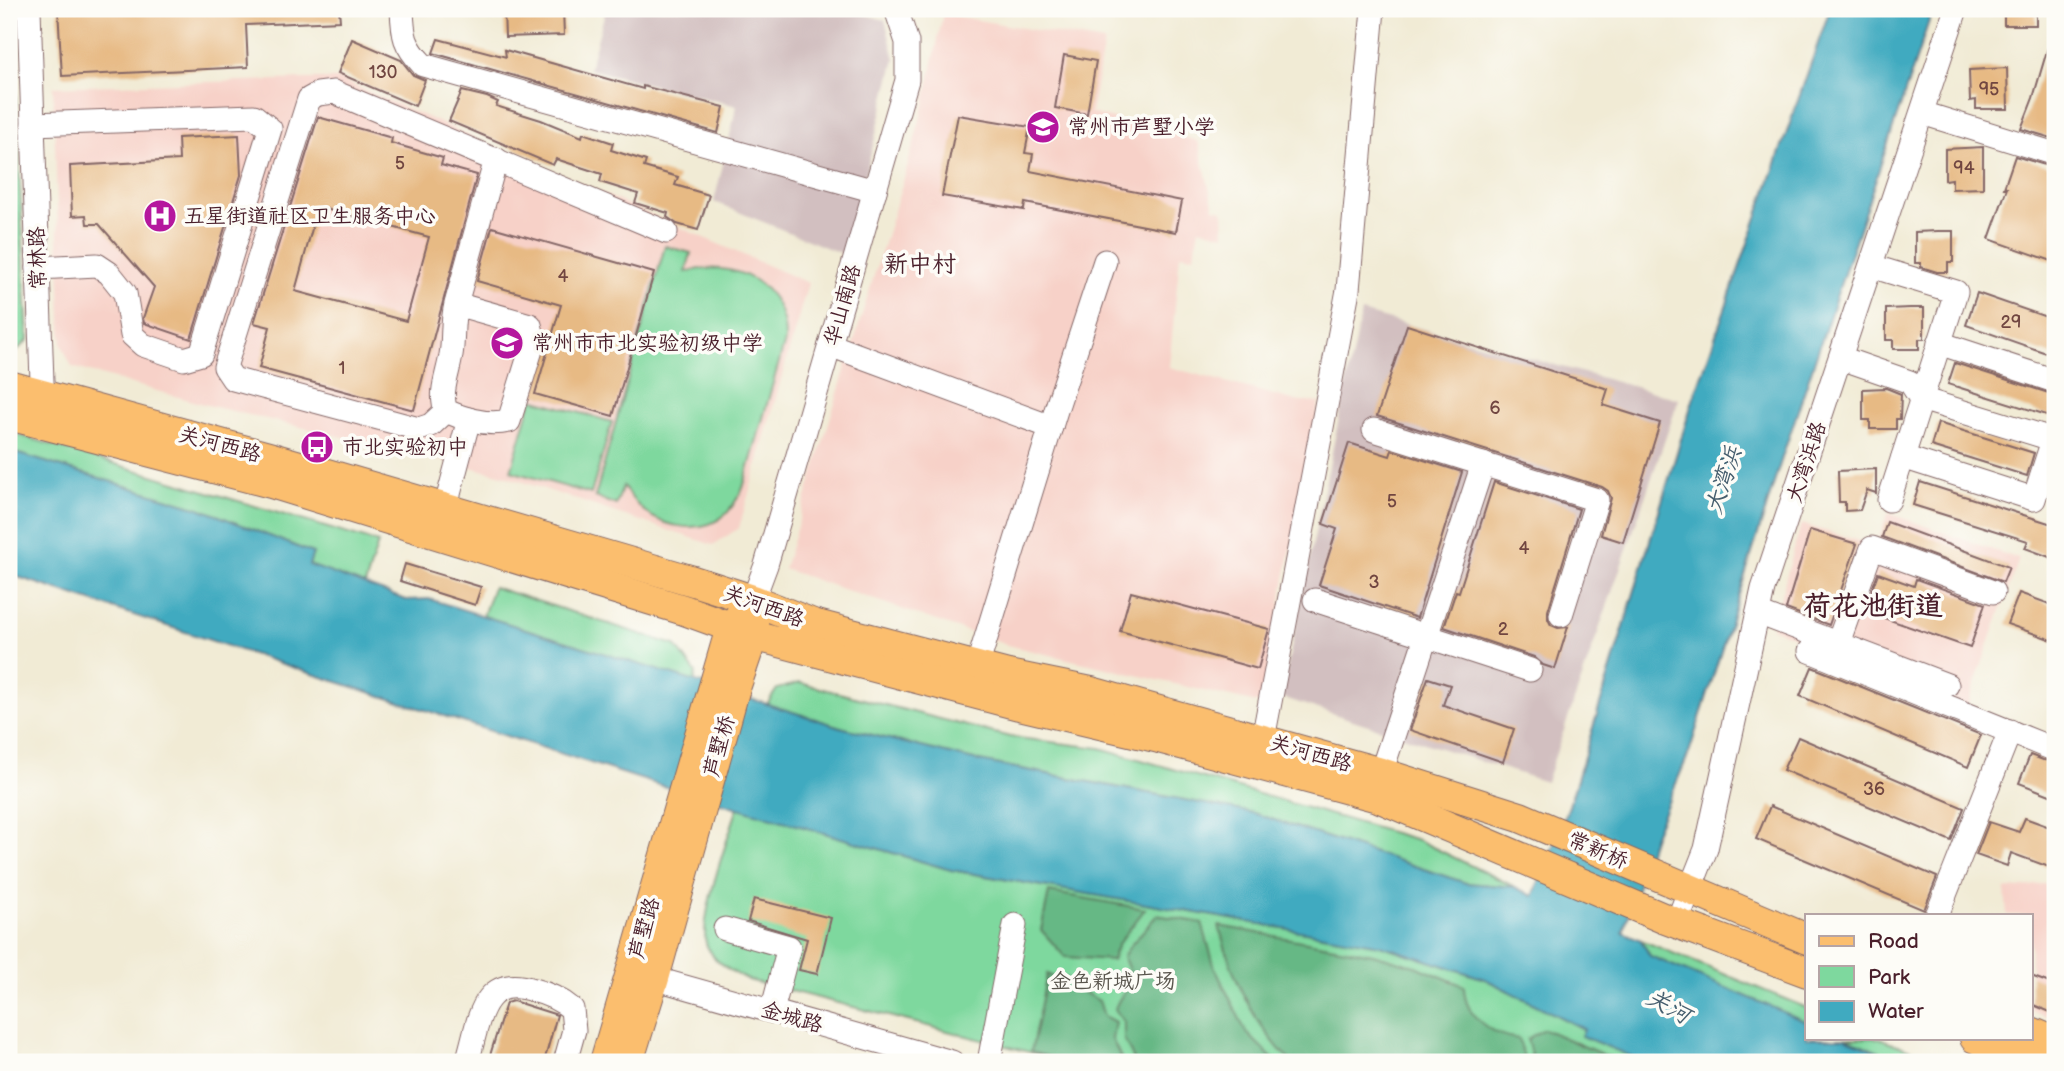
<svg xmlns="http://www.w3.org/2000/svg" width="2064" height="1071" font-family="'Balsamiq Sans','LXGW WenKai TC',sans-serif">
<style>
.built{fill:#f7d1c8}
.industrial{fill:#d2bfc0}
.green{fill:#7ed89e;stroke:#647c64;stroke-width:2}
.forest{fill:#66b885;stroke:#586c58;stroke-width:2}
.water{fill:#40aac0;stroke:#456476;stroke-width:2}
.building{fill:#e7ba84;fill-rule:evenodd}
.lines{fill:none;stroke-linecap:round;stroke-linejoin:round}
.minor-casing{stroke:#846666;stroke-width:25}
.major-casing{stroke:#846666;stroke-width:32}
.minor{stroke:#fff;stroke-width:23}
.major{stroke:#fbbe6e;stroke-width:30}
.labels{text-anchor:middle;stroke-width:7;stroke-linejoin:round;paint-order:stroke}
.number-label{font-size:18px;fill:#714641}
.poi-label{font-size:21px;fill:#4a1f2b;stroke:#fdfcf7;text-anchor:start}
.street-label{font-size:21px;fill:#4a1f2b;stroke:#fdfcf7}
.park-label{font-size:21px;fill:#5a564e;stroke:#fdfcf7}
.water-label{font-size:23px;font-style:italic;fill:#465e6e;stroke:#fdfcf7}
.quarter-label{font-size:24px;fill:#4a1f2b;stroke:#fdfcf7}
.district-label{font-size:28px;font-weight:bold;fill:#4a1f2b;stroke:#fdfcf7}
</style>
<rect width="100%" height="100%" fill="#fdfcf7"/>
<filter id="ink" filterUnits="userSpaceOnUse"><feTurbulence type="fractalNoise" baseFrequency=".0143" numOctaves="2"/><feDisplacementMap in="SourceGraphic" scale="14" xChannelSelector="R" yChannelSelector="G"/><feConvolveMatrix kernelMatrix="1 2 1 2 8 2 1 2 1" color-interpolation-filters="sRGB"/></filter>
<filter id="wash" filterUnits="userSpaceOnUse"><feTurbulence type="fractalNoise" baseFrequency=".00686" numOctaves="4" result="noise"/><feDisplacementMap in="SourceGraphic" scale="28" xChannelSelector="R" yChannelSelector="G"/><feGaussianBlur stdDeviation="1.57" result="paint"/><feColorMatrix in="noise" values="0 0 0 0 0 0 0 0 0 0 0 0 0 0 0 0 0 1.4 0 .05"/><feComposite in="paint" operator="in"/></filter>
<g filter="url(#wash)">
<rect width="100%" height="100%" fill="#f1ebd5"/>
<g class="built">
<polygon points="943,14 1104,42 1091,113 1198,141 1214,208 1223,210 1224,235 1199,228 1194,256 1180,254 1169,367 1300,402 1319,402 1261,704 1007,645 784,569 905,175 925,102"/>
<polygon points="306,79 339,79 808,283 739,528 713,545 499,474 203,404 72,367 62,345 53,87"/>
<polygon points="1888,513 2019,559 1967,706 1772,628 1801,524 1876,546"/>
<polygon points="2055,882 2055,1019 2031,1010 2031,915 2007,915 2005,890"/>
</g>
<g class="industrial">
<polygon points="606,9 844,9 885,20 895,59 845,255 714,202 737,106 589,69"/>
<polygon points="1361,312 1679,399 1546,782 1281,697"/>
</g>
<g class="green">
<polygon points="9,9 11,9 28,340 14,353 9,351"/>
<path d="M665,246l26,7 -5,19c51,-13 100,12 99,69l-42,147c-5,9 -10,20 -18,27 -22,19 -59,14 -81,-4 -8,-7 -15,-16 -21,-25l-7,19 -21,-8z"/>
<polygon points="532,399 612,422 591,494 511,471"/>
<polygon points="9,432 378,543 365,585 309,565 313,553 199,508 9,451"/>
<polygon points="493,587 675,645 696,673 694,682 483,616"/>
<polygon points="800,683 1010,737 1100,748 1418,840 1515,887 1466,883 1253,813 974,760 844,728 767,704 777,689"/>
<path d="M738,807l213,63 429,75 105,34 99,50 -2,7 63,26h-577l-320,-82c-17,-9 -33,-16 -41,-34 -10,-24 22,-111 31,-139z"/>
<polygon points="1641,940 1807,1008 1807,1022 1650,956"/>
<polygon points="1845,1038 1880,1038 1940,1062 1903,1062"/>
</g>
<g class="forest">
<polygon points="1049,892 1145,909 1118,944 1112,960 1065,957 1041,930"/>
<path d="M1157,915l45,8 13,45 31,64 30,30h-141l-11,-23v-17l-9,-13c8,-25 26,-18 8,-52l6,-10z"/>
<path d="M1219,926l154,28 45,13 46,19c0,30 27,50 55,53l6,23h-234c-40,-42 -57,-80 -72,-136z"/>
<polygon points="1047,974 1057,979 1066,978 1080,990 1099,1001 1104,1016 1115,1022 1112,1039 1123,1062 1068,1062 1031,1052"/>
<polygon points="1544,1029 1620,1062 1533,1062 1527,1039"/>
</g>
<polygon class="water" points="1830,9 1933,9 1781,461 1689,753 1654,835 1623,932 1641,940 1650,956 1807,1022 1807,1038 1845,1038 1903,1062 1645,1062 1581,1036 1584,1029 1485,979 1380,945 951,870 656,784 322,677 9,574 9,451 199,508 313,553 309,565 406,600 429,599 844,728 974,760 1253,813 1466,883 1515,887 1533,896 1569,806 1692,403"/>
<g id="blocks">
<g class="building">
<polygon points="58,9 339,9 340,21 246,25 248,67 62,76"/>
<polygon points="504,9 563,9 564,35 505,37"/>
<rect x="2004" y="9" width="32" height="16"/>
<polygon points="2051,37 2055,37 2055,139 2021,129 2033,98"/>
<polygon points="352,39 401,60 413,75 425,80 415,106 338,73"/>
<polygon points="438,39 506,57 505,50 643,89 643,86 724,107 718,133 433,53"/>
<polygon points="1064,55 1096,61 1087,114 1055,108"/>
<polygon points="2007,68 2008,109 1976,109 1976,100 1970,101 1969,70"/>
<polygon points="462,91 487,97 498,102 496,106 541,120 582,137 583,133 613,143 611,150 646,161 644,167 678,177 675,185 709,195 698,230 677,224 667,217 668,213 635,203 638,194 600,182 602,174 556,159 553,165 449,121"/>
<polygon points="958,115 1030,127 1025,153 1033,154 1030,171 1182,201 1176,232 1025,203 1024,210 942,196"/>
<path d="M318,117l74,21 -1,5 52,15 -2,7 36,10 -63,235 -155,-42 11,-41 -16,-4zM318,207l111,30 -23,84 -111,-30z"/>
<polygon points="239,135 241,175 191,339 144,323 143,318 154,287 99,224 87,224 86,215 72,216 70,166 179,160 178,138"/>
<polygon points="1983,147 1983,188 1952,189 1952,179 1945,180 1945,149"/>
<polygon points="2015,156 2055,168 2055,262 1989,239 2007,188 2004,188"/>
<polygon points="492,227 654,273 613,416 535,394 561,305 477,281"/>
<polygon points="1938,231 1953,231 1953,262 1948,262 1948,272 1937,272 1921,267 1921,263 1915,263 1915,232"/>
<polygon points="1977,293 2055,320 2055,356 1966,325"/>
<polygon points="1910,308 1924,308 1924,339 1919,339 1919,349 1893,349 1893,340 1886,340 1886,309"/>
<polygon points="1407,325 1608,389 1603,405 1660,423 1623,542 1601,535 1611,498 1608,491 1602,487 1377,416"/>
<polygon points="1955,363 2055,395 2053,417 1948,384"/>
<polygon points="1886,388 1901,394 1900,419 1896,419 1896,429 1870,429 1870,420 1863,420 1863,389"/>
<polygon points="1938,423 2034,453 2027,476 1931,446"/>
<polygon points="1349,443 1390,456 1392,450 1462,472 1417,618 1319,585 1337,529 1323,524"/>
<polygon points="1876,469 1876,493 1867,490 1860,510 1845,511 1845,502 1839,502 1838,471"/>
<polygon points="1494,482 1579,509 1548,611 1548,619 1551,625 1558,628 1568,627 1555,669 1543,665 1534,657 1444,627 1456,591 1459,592"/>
<polygon points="1920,482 2055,525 2055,559 2025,548 2028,541 1913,505"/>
<polygon points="1887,522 2009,567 2003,582 1882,537"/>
<polygon points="1810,530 1857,544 1829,625 1786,609"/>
<polygon points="405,564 481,587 475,605 400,581"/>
<polygon points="1878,573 1914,586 1916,579 1985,604 1970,648 1864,611"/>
<polygon points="1131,592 1269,629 1258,669 1120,631"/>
<polygon points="2019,593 2055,606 2055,641 2007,624"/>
<polygon points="1812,667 1981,735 1968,767 1800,696"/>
<polygon points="1428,678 1450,685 1443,705 1514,729 1503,762 1410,730"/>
<polygon points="1798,737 1964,808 1951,841 1783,770"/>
<polygon points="2030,755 2043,760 2055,761 2055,797 2019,783"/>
<polygon points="1770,806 1937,877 1924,910 1756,839"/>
<polygon points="2025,818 2055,829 2055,850 2049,867 2011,853 2007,866 1976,855 1989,822 2019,832"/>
<polygon points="754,899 831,918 817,974 799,970 807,939 748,921"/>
<polygon points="2031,976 2055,985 2055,1014 2031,1004"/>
<polygon points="513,1001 557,1015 544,1062 488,1062 506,1003"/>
</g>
</g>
</g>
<g filter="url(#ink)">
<use href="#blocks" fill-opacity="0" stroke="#846666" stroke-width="2"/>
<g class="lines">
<defs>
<g id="minor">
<polyline points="29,9 43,410"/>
<path d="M402,9c1,27 2,36 21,56l452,126"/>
<polyline points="1922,113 2055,154"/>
<polyline points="33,124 254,116 270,129 201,354 184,359 143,345 132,335 125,293 109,273 97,265 38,268"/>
<polyline points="1871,266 1956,292 1889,500"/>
<path d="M456,304l74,21 4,15 -25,81c-21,5 -43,-1 -63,-10 -7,-19 2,-36 5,-56 3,-18 0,-30 5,-51l40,-145"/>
<polyline points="1939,343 2055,381"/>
<polyline points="830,345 1051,427"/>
<polyline points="1841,358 1910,382 1921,399 2055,440"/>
<polyline points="446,411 431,425 419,429 233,379 225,367 309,99 318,94 334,92 666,232"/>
<polyline points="1374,430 1597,500 1561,615"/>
<polyline points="1903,457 2034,499 2055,434"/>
<polyline points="445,509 469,419"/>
<polyline points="753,600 766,565 907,80 907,42 896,9"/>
<polyline points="1315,600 1530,670"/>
<polyline points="1758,613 1947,685"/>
<polyline points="1838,643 1872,548 1993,592"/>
<polyline points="1810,651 2048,747 2055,746"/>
<polyline points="977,667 1057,407 1105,261"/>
<polyline points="1263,739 1348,290 1373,9"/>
<polyline points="1381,773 1483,464"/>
<polyline points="1937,915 2010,731"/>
<polyline points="1677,922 1706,849 1763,589 1956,9"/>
<polyline points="725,929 789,947 772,1011"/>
<polyline points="639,974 952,1062"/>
<path d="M467,1062c12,-38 13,-89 66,-72 16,4 27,9 39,19l2,21 -9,32"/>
<polyline points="989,1062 1015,925"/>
</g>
<g id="major">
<polyline points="9,386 272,458 690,580 753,600 813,624 1008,675 1091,692 1381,773 1520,817 1807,939"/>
<polyline points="9,415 271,483 684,610 753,635 1019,705 1159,738 1378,797 1663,918 1807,972"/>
<polyline points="2031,1032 2055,1042"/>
<polyline points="1975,1038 2039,1062"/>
<polyline points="605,1062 731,628 743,612"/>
<polyline points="628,1062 654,978 734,691 753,635 753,615"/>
</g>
</defs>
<use href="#minor" class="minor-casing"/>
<use href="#major" class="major-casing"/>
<use href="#minor" class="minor"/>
<use href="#major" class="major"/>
</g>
</g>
<defs>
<symbol id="school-disc" viewBox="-11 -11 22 22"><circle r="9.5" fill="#b5179e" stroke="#fdfcf7"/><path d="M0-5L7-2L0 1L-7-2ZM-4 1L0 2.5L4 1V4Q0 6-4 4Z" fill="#fff"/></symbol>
<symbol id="hospital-disc" viewBox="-11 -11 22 22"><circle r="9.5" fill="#b5179e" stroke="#fdfcf7"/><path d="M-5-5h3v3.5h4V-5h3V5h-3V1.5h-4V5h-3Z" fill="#fff"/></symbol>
<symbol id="bus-disc" viewBox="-11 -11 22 22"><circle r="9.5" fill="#b5179e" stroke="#fdfcf7"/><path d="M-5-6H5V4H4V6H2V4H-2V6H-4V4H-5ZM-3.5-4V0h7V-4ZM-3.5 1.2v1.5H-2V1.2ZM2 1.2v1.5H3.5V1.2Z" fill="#fff"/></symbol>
</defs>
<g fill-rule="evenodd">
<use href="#school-disc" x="1024" y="108" width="38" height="38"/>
<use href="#hospital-disc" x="141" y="197" width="38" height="38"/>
<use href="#school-disc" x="488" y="324" width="38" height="38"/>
<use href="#bus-disc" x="298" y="428" width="38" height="38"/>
</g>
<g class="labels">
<g class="number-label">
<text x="383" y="78">130</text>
<text x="1989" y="95">95</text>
<text x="400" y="169">5</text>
<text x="1964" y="174">94</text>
<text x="563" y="282">4</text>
<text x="2011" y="328">29</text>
<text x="342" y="374">1</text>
<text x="1495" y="414">6</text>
<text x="1392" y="507">5</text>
<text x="1524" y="554">4</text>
<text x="1374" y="588">3</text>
<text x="1503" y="635">2</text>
<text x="1874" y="795">36</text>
</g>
<g class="poi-label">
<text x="1068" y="134">常州市芦墅小学</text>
<text x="184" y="223">五星街道社区卫生服务中心</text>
<text x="532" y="350">常州市市北实验初级中学</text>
<text x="342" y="454">市北实验初中</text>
</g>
<g class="street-label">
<text transform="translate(37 258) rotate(-92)" y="7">常林路</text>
<text transform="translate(842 305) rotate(-74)" y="7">华山南路</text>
<text transform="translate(220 444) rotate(15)" y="7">关河西路</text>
<text transform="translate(1806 462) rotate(-72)" y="7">大湾浜路</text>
<text transform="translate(764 606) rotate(20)" y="7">关河西路</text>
<text transform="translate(719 746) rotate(-74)" y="7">芦墅桥</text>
<text transform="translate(1311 753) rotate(16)" y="7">关河西路</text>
<text transform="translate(1598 850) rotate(23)" y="7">常新桥</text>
<text transform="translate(644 928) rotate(-74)" y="7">芦墅路</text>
<text transform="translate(792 1017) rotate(16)" y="7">金城路</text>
</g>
<g class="park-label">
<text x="1113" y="988">金色新城广场</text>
</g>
<g class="water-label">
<text transform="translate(1723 480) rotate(-72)" y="8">大湾浜</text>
<text transform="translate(1669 1006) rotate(29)" y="8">关河</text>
</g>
<g class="quarter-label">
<text x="920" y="272">新中村</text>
</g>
<g class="district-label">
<text x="1873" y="615">荷花池街道</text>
</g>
</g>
<rect width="2064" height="1071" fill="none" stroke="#fdfcf7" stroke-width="35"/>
<rect x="1805" y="914" width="228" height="126" fill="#fdfcf7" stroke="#b5a4a5" stroke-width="2"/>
<rect x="1819" y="936" width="35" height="10" fill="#fbbe6e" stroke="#b5a4a5" stroke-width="2"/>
<text x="1868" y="948" font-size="21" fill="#4a1f2b">Road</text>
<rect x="1819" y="966" width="35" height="21" fill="#7ed89e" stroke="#b5a4a5" stroke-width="2"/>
<text x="1868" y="984" font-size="21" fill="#4a1f2b">Park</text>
<rect x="1819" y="1001" width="35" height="21" fill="#40aac0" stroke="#b5a4a5" stroke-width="2"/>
<text x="1868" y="1018" font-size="21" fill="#4a1f2b">Water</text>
</svg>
